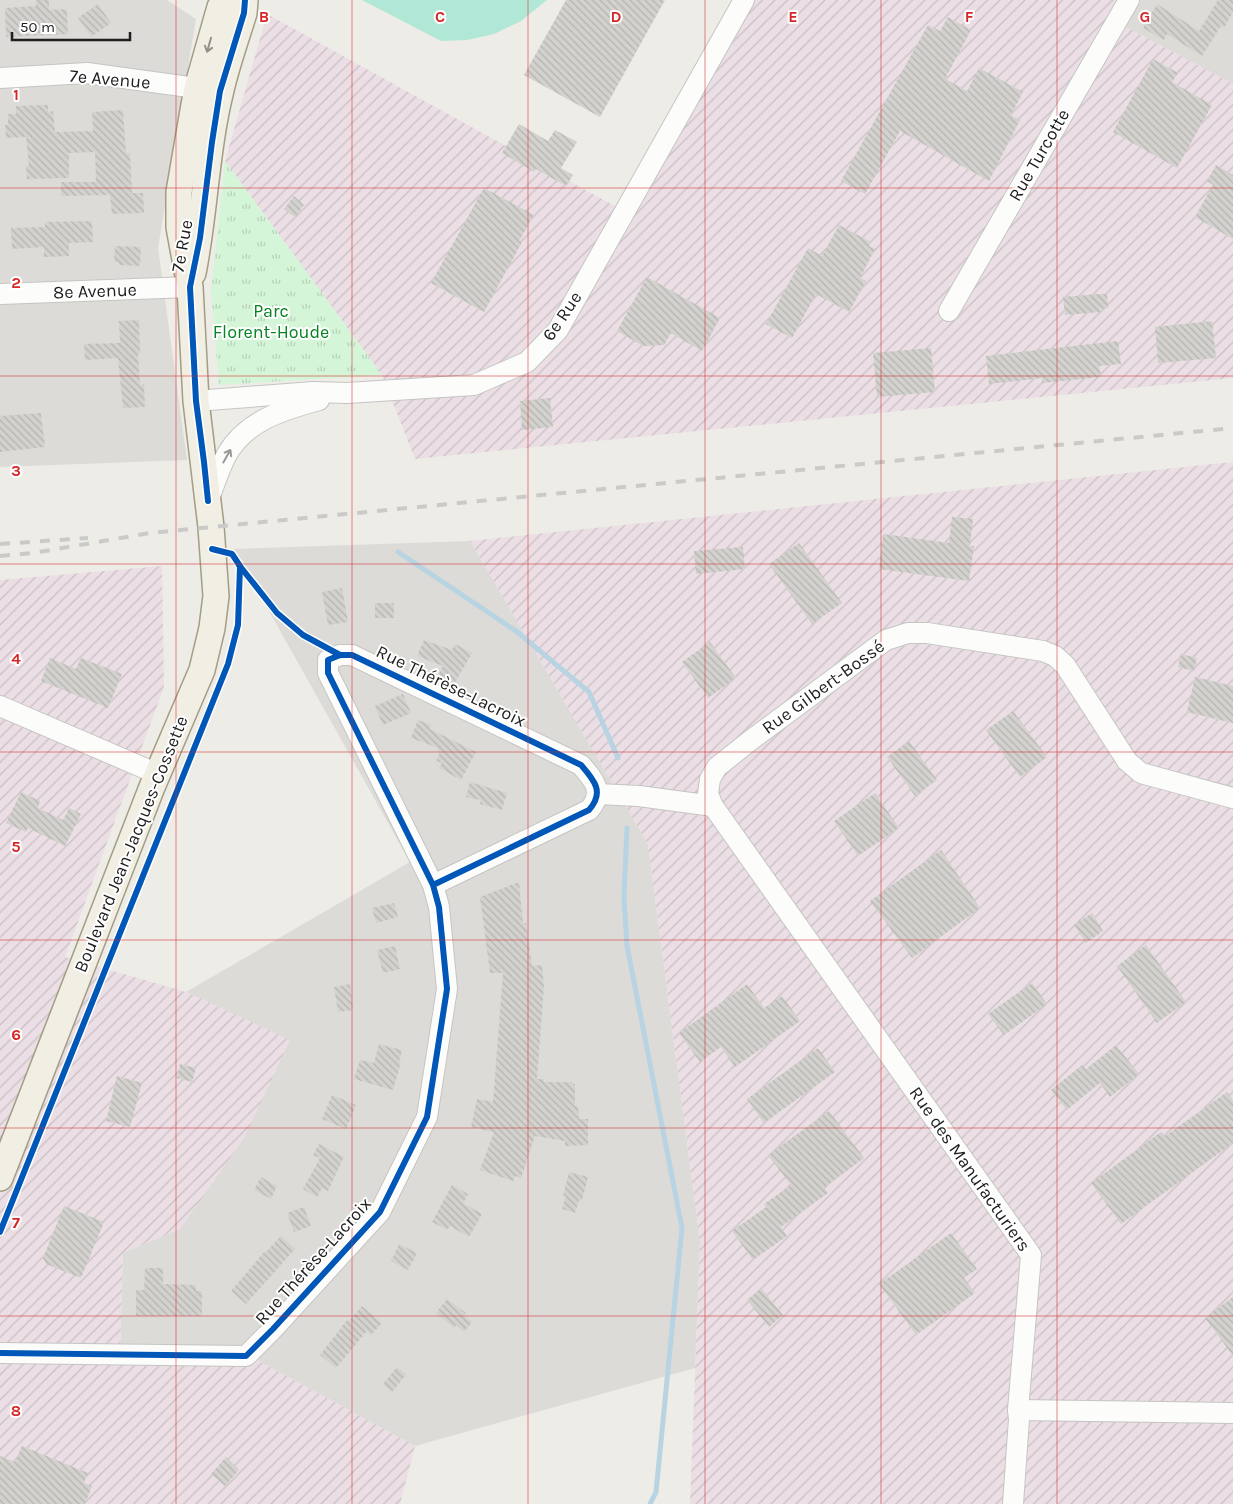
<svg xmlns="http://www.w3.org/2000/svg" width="1233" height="1504" font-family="Karla,sans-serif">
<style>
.residential{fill:#dcdbd8}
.industrial{fill:url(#industrial-furrows)}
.park{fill:url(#park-tufts)}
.pitch{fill:#b0e7d6}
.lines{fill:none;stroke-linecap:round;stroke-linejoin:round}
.stream{stroke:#b8d4e2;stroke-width:5}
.building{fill:url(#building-back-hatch)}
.minor-casing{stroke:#c5c5c3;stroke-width:22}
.major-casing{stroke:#a39d83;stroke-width:28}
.minor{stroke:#fcfcfb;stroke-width:20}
.major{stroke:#f1eee4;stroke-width:25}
.rail{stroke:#cacac9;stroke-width:4;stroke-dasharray:10 10;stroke-linecap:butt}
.cycleway-casing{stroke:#fff;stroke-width:9}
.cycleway{stroke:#0057b8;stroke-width:6}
.oneway{stroke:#92908b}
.oneway2{stroke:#989898}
.grid{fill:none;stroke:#d62828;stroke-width:1;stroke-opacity:0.55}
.labels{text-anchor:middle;stroke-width:4;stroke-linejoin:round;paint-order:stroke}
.street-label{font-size:18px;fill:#1e1e1e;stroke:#fff}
.park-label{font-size:18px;fill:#068321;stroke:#fff}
.grid-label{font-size:16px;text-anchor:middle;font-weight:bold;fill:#d62828;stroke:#fff;stroke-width:4;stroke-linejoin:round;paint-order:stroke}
</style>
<defs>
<pattern id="industrial-furrows" width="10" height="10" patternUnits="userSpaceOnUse" patternTransform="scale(1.25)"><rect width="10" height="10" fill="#ebdfe5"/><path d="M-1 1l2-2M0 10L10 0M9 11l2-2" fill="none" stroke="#c9bfc4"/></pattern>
<pattern id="park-tufts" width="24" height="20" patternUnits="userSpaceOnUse" patternTransform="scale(1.25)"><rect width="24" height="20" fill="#d4f5d8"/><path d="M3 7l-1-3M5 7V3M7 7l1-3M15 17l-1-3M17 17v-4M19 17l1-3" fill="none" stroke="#b6d2b9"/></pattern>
<pattern id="building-back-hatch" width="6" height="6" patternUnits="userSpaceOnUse" patternTransform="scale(1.25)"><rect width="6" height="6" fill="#d3d2ce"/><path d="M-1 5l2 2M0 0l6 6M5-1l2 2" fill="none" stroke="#b5b4b0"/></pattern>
</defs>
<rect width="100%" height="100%" fill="#edece7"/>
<g class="residential">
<polygon points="0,0 167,0 196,19 158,248 187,460 0,467"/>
<polygon points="1126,0 1233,0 1233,84 1113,20"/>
<polygon points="470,541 648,844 700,1242 695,1368 415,1446 244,1353 120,1352 123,1253 180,1229 289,1040 186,992 410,862 234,549"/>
</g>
<g class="industrial">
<polygon points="744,0 1126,0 1113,20 1233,84 1233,378 415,459 382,375 225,161 267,14 620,209"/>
<polygon points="1233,462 1233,1504 690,1504 700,1242 648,844 470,541"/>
<polygon points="162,566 164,687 65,957 186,992 290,1040 244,1138 180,1229 123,1253 120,1352 244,1353 415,1446 400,1504 0,1504 0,580"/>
</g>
<polygon class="park" points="225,161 382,375 219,385 211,291"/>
<polygon class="pitch" points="362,0 547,0 521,21 494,34 467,40 441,41"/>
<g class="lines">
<g class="stream">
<polyline points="398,552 516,631 589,692 618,758"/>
<polyline points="627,828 624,898 627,946 682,1228 656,1492 650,1504"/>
</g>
</g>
<g class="building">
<polygon points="36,0 49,0 49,10 67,9 68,34 6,37 5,8 36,6"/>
<polygon points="566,0 665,0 600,117 524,75"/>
<polygon points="1218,0 1233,0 1233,12 1224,28 1221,26 1202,56 1167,34 1164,40 1143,28 1157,4 1199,31"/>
<polygon points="98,4 111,23 91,37 78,18"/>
<polygon points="948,17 971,30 945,79 967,91 979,68 1023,92 1011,115 1020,120 989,181 900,131 865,194 841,181 928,25 940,31"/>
<polygon points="1153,59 1178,73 1172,82 1212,105 1177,168 1113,132"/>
<polygon points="48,105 48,112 53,111 55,132 93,131 92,112 123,110 126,153 130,153 132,193 143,193 144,213 112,214 110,195 61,196 61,182 96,182 95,152 69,153 69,178 27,179 26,166 29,166 26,137 6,138 5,125 8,125 8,114 16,114 16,106"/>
<polygon points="519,124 548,141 555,130 577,142 561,168 573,175 566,186 536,169 534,172 502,153"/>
<polygon points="1216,165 1233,175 1233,239 1195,217 1213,185 1207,181"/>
<polygon points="484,188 534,215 519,241 522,242 484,312 431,283"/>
<polygon points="294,196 304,205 295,217 284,209"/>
<polygon points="92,221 93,242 69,243 69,256 44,257 44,247 12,249 11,228 45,227 45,222"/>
<polygon points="839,225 871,242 869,246 875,249 860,278 866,281 849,312 816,294 792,338 766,324 808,248 822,256"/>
<polygon points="115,246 141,247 140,266 119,265 119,262 114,262"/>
<polygon points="647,277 720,318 702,351 671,333 664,345 643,346 617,331"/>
<polygon points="1099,294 1107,294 1108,308 1100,309 1100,312 1065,315 1063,297"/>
<polygon points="139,320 140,354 138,354 140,385 144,384 145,407 123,408 118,358 85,360 84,344 120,343 119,321"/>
<polygon points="1212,321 1216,358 1158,363 1155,327"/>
<polygon points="1118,341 1121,364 1099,366 1101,377 1042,383 1042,378 989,384 986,356"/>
<polygon points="931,348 935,392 877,397 873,353"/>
<polygon points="550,398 553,427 522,430 520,401"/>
<polygon points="41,413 45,447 0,452 0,416"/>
<polygon points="952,517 973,519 970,546 974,546 969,581 879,569 883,534 949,543"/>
<polygon points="799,543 842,603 812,624 769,564"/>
<polygon points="743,547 745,569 696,574 694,551"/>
<polygon points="342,588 348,622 328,625 322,592"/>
<rect x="375" y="603" width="19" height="15"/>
<polygon points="424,640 452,650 455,644 472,653 454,684 438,675 443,666 417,656"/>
<polygon points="710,642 736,678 708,698 682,662"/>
<polygon points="1181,654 1197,658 1194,671 1178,667"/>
<polygon points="50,658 76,669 81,658 122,674 108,708 41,681"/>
<polygon points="1195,677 1233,686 1233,723 1187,712"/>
<polygon points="403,694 411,713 383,725 375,706"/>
<polygon points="1013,711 1047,757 1020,777 986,730"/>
<polygon points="418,720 431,725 430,729 476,752 461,780 439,768 442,763 436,761 440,752 437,751 438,748 411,738"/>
<polygon points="909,741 937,780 915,796 887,757"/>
<polygon points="470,782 507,793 502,810 480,804 481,800 466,797"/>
<polygon points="21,792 40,801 38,808 63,820 69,808 81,814 65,846 28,828 26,832 6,823"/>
<polygon points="875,793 899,828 858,856 834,821"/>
<polygon points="941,850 980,908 912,958 870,901"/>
<polygon points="519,882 523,924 526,923 532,966 542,965 544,986 537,1079 544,1079 544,1082 572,1082 572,1084 575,1084 575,1106 578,1106 579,1119 588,1119 588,1145 565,1146 565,1141 535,1136 521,1178 515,1176 513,1181 480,1170 494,1132 471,1127 477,1099 493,1102 503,973 490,973 480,897"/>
<polygon points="394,903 398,917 376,923 372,908"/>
<polygon points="1092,913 1103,931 1086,943 1074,925"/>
<polygon points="1146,945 1186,1002 1157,1023 1117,966"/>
<polygon points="395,946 400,969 383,973 377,950"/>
<polygon points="1032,983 1047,1004 1004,1035 988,1014"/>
<polygon points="350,984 353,1010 338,1012 334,987"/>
<polygon points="747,984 764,1008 782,996 800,1021 735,1067 721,1047 700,1062 679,1033"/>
<polygon points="379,1044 402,1050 399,1062 401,1062 393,1090 354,1079 360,1060 374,1063"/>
<polygon points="1116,1045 1139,1074 1110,1097 1100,1083 1067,1110 1051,1090 1082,1065 1086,1069"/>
<polygon points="818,1048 835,1072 764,1123 747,1099"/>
<polygon points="180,1064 196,1068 192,1082 177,1078"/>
<polygon points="117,1076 142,1083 130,1127 106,1121"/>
<polygon points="1227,1092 1233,1100 1233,1143 1121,1224 1091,1183 1161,1132 1165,1136"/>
<polygon points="332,1095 356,1105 346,1129 322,1119"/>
<polygon points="829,1111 864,1158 824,1188 828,1193 781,1227 787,1236 753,1260 732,1231 766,1207 764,1204 791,1185 768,1155"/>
<polygon points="319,1144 344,1157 328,1191 322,1188 317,1197 303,1189 320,1158 313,1155"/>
<polygon points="569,1172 588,1177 582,1200 579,1200 575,1213 562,1209 566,1196 563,1196"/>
<polygon points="261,1177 277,1186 271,1199 254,1190"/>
<polygon points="452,1185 468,1194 463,1203 482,1214 469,1237 450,1226 447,1230 432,1222"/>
<polygon points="64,1206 104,1222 81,1278 46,1264 43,1258"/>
<polygon points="304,1207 311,1226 294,1232 287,1213"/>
<polygon points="951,1233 977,1269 964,1278 975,1293 916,1335 879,1284"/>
<polygon points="281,1236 295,1249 246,1304 231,1291 265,1251 266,1252"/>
<polygon points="399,1244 417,1253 408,1270 391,1261"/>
<polygon points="145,1268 163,1268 163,1284 196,1285 196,1291 202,1291 202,1316 136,1316 136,1290 144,1290"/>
<polygon points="761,1288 783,1315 769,1327 747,1300"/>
<polygon points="1233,1297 1233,1356 1205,1318"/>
<polygon points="447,1299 466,1313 464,1315 472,1322 464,1332 456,1325 454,1328 436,1313"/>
<polygon points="362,1306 382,1323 371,1335 367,1331 336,1368 320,1355 347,1320 349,1321"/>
<polygon points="397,1367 406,1375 392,1392 383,1384"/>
<polygon points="22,1446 88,1473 84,1483 92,1486 85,1504 0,1504 0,1456 15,1462"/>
<polygon points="226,1457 239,1470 225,1486 211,1474"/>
</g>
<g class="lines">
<defs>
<g id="minor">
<polyline points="0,78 87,73 211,90"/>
<polyline points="0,294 190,287"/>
<polyline points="949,311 1129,0"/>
<polyline points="196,401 313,392 347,393 474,385 527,362 558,330 744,0"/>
<path d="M208,501c6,-15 11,-32 19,-47 20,-34 56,-44 92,-54"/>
<polyline points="0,706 158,774"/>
<polyline points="597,794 639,796 713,806"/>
<path d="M0,1353l246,3 27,-27 107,-117 47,-95 20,-128 -8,-82 -6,-22 -105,-212v-13l12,-5h12l229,110c13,15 24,27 8,45l-156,75"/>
<polyline points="1018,1410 1233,1413"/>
<polyline points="1013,1504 1019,1419 1018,1410 1031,1255 713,806 708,794 710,779 717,767 751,740 886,640 908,633 927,633 1043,651 1055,656 1065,665 1127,761 1141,773 1233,798"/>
</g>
<g id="major">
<path d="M193,273c12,-60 13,-123 28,-183 6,-26 15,-51 23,-77l1,-13"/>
<polyline points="0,1178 152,787 202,670 212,628 216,596 211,527 196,401 190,287 179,227 179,192 197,88 220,7 227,0"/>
</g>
</defs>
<use href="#minor" class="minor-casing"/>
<use href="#major" class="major-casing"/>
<use href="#minor" class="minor"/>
<use href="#major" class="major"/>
<g class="rail">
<polyline points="0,544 88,538"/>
<polyline points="0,556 33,553 150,533 1233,428"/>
</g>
<defs>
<g id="cycleway">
<polyline points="208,501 204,462 196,401 190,287 200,238 212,142 220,91 244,13 245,0"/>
<polyline points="239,565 277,613 303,635 340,655"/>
<polyline points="0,1232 228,664 238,625 240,566 232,554 212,549"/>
<path d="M0,1353l246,3 27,-27 107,-117 47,-95 20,-128 -8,-82 -6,-22 -105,-212v-13l12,-5h12l229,110c13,15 24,27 8,45l-156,75"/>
</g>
</defs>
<use href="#cycleway" class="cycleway-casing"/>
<use href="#cycleway" class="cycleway"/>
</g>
<defs><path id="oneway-shaft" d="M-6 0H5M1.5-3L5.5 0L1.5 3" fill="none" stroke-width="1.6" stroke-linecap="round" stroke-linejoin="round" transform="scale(1.25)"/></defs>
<use class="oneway" href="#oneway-shaft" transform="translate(209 45) rotate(106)"/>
<use class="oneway2" href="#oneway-shaft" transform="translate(227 456) rotate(-61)"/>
<path class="grid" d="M176,0v1504M352,0v1504M528,0v1504M705,0v1504M881,0v1504M1057,0v1504M0,188h1233M0,376h1233M0,564h1233M0,752h1233M0,940h1233M0,1128h1233M0,1316h1233"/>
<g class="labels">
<g class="street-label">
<text transform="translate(110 79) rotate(5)" y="6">7e Avenue</text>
<text transform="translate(1039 155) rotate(-60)" y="6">Rue Turcotte</text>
<text transform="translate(182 246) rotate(-80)" y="6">7e Rue</text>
<text transform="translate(95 291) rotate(-2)" y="6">8e Avenue</text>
<text transform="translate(562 316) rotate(-56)" y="6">6e Rue</text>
<text transform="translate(451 686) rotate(26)" y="6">Rue Thérèse-Lacroix</text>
<text transform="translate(823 687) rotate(-36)" y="6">Rue Gilbert-Bossé</text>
<text transform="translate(131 844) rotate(-68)" y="6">Boulevard Jean-Jacques-Cossette</text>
<text transform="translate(970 1169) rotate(55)" y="6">Rue des Manufacturiers</text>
<text transform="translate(313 1261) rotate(-48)" y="6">Rue Thérèse-Lacroix</text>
</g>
<g class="park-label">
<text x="271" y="317">Parc<tspan x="271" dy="21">Florent-Houde</tspan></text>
</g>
</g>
<g class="grid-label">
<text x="264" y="22">B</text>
<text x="440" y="22">C</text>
<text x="616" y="22">D</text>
<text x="793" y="22">E</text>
<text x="969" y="22">F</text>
<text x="1145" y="22">G</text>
<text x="16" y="100">1</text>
<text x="16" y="288">2</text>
<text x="16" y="476">3</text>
<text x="16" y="664">4</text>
<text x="16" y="852">5</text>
<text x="16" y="1040">6</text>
<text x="16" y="1228">7</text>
<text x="16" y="1416">8</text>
</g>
<path d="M12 32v8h118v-8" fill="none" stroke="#1e1e1e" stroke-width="2.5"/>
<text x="20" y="32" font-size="15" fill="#1e1e1e" stroke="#ffffff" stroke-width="4" paint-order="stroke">50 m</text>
</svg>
